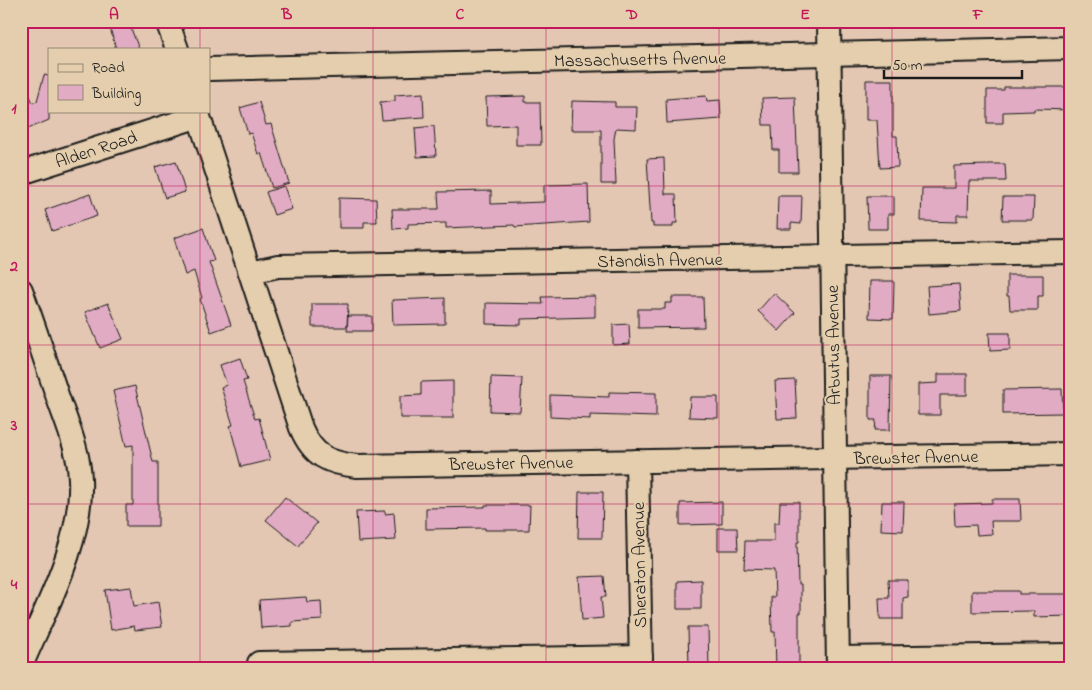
<svg xmlns="http://www.w3.org/2000/svg" width="1092" height="690" font-family="'Indie Flower',sans-serif">
<style>
.building{fill:#e1abc4;stroke:#1c1c1c}
.lines{fill:none;stroke-linecap:round;stroke-linejoin:round}
.minor-casing{stroke:#1c1c1c;stroke-width:26}
.minor{stroke:#e4cead;stroke-width:22}
.grid{fill:none;stroke:#c2185b;stroke-width:1;stroke-opacity:0.55}
.labels{text-anchor:middle;stroke-width:4;stroke-linejoin:round;paint-order:stroke}
.street-label{font-size:18px;fill:#1c1c1c;stroke:#e4cead}
.neatline{fill:none;stroke:#c2185b;stroke-width:2}
.grid-label{font-size:16px;text-anchor:middle;font-weight:bold;fill:#c2185b}
</style>
<rect width="100%" height="100%" fill="#e3c7b2"/>
<filter id="ink" filterUnits="userSpaceOnUse"><feTurbulence type="fractalNoise" baseFrequency=".02" numOctaves="2"/><feDisplacementMap in="SourceGraphic" scale="10" xChannelSelector="R" yChannelSelector="G"/><feConvolveMatrix kernelMatrix="1 2 1 2 8 2 1 2 1" color-interpolation-filters="sRGB"/></filter>
<g filter="url(#ink)">
<g class="building">
<polygon points="108,21 128,21 139,49 116,49"/>
<polygon points="21,75 33,103 37,101 44,75 49,76 49,120 21,132"/>
<polygon points="866,80 893,80 893,136 897,136 898,167 880,168 877,120 866,120"/>
<polygon points="1004,87 1071,87 1071,110 1034,109 1034,111 1003,112 1003,123 987,123 987,90 1004,90"/>
<polygon points="423,93 424,117 382,120 380,102 395,101 395,95"/>
<polygon points="525,96 525,102 540,102 541,145 516,145 516,125 487,126 486,97"/>
<polygon points="706,96 707,101 720,100 721,119 667,123 666,99"/>
<polygon points="795,97 798,172 779,172 779,150 773,150 772,125 763,125 762,98"/>
<polygon points="572,101 615,102 615,107 637,107 636,129 616,128 614,139 616,184 601,184 601,130 571,130"/>
<polygon points="259,102 266,125 271,124 289,183 272,188 261,153 258,154 251,133 248,134 240,108"/>
<polygon points="434,126 436,156 417,157 415,128"/>
<polygon points="664,158 665,194 676,194 677,223 673,223 673,227 653,227 653,223 651,223 647,159"/>
<polygon points="176,161 185,192 165,198 155,167"/>
<polygon points="988,164 1005,164 1006,181 969,181 968,215 957,215 957,222 921,221 922,188 954,188 954,166 988,165"/>
<polygon points="588,184 589,222 515,227 514,225 446,228 446,223 408,224 408,228 393,229 392,209 439,209 438,192 491,191 491,204 544,202 544,185"/>
<polygon points="284,186 292,209 274,215 266,192"/>
<polygon points="90,194 97,216 52,231 45,210"/>
<polygon points="778,196 802,196 801,224 791,223 791,229 777,229"/>
<polygon points="867,196 894,196 894,214 888,214 888,229 868,229"/>
<polygon points="1003,197 1034,197 1033,220 1002,220"/>
<polygon points="339,198 376,199 377,222 364,222 364,228 339,228"/>
<polygon points="203,228 214,261 209,262 231,325 211,332 200,299 202,298 194,271 185,275 174,238"/>
<polygon points="1007,275 1043,275 1043,296 1038,296 1038,310 1010,310 1009,296 1007,296"/>
<polygon points="870,281 894,281 893,319 869,318"/>
<polygon points="959,284 961,311 929,314 927,286"/>
<polygon points="774,293 795,313 779,331 758,311"/>
<polygon points="595,296 595,317 521,319 521,325 486,324 486,303 543,304 542,297"/>
<polygon points="672,297 703,297 704,327 638,328 638,309 665,309 665,303 672,303"/>
<polygon points="445,298 445,324 393,325 392,300"/>
<polygon points="108,303 123,339 100,348 85,312"/>
<polygon points="312,304 348,304 347,327 312,327"/>
<polygon points="348,316 372,316 372,331 347,331"/>
<polygon points="629,324 630,344 613,345 613,325"/>
<polygon points="989,333 1010,333 1010,350 990,351"/>
<polygon points="240,358 247,380 243,381 255,419 259,418 270,460 241,467 230,426 233,425 221,387 227,385 220,365"/>
<polygon points="938,374 967,374 967,395 940,395 940,415 918,415 918,384 938,383"/>
<polygon points="870,376 891,376 890,430 875,430 876,420 870,420"/>
<polygon points="491,377 522,378 520,412 490,411"/>
<polygon points="795,380 797,418 777,419 775,381"/>
<polygon points="453,381 453,418 400,418 400,396 421,395 421,382"/>
<polygon points="135,386 153,462 158,462 158,526 126,526 126,505 133,505 133,445 126,446 113,391"/>
<polygon points="1062,389 1063,413 1003,414 1003,390"/>
<polygon points="609,392 656,393 656,417 590,415 590,419 550,417 550,395 609,397"/>
<polygon points="690,397 718,397 718,418 689,417"/>
<polygon points="579,492 603,492 602,538 578,538"/>
<polygon points="285,497 317,523 298,546 266,520"/>
<polygon points="992,499 1020,499 1021,521 991,521 992,534 977,535 976,525 955,526 954,504 992,503"/>
<polygon points="722,502 722,524 680,525 680,503"/>
<polygon points="780,502 799,502 799,542 797,542 798,585 801,585 801,613 799,613 799,669 776,669 775,632 772,632 771,597 775,597 774,570 744,569 745,541 774,541 774,523 779,523"/>
<polygon points="882,502 904,502 903,531 881,530"/>
<polygon points="485,505 530,505 529,530 485,530 485,528 426,529 426,508 485,507"/>
<polygon points="385,511 385,514 394,513 396,540 358,542 356,512"/>
<polygon points="718,528 737,528 738,550 718,550"/>
<polygon points="604,576 606,597 601,597 603,618 582,620 579,577"/>
<polygon points="701,580 701,609 677,609 677,581"/>
<polygon points="888,580 908,580 908,597 903,598 903,619 880,619 879,598 889,598"/>
<polygon points="131,587 134,606 158,602 162,627 135,630 134,626 111,630 105,590"/>
<polygon points="972,591 1019,591 1019,594 1071,594 1071,616 1034,617 1034,611 972,612"/>
<polygon points="306,597 307,602 321,601 322,620 292,622 292,626 261,628 259,600"/>
<polygon points="688,627 708,627 709,669 689,669"/>
</g>
<g class="lines">
<defs>
<g id="minor">
<polyline points="167,21 177,49"/>
<polyline points="829,21 838,669"/>
<polyline points="209,69 1071,48"/>
<path d="M197,111l104,317c12,28 27,35 56,38l714,-12"/>
<polyline points="21,173 199,116"/>
<polyline points="250,272 278,266 1071,252"/>
<path d="M21,290c13,36 25,72 37,108 9,26 21,53 22,81 3,63 -35,130 -59,187"/>
<polyline points="637,461 641,669"/>
<polyline points="838,658 1071,655"/>
<polyline points="259,663 641,657"/>
</g>
</defs>
<use href="#minor" class="minor-casing"/>
<use href="#minor" class="minor"/>
</g>
</g>
<path class="grid" d="M200,21v28M373,21v648M546,21v648M719,21v648M892,21v648M200,111v558M21,186h1050M21,345h1050M21,504h1050"/>
<g class="labels">
<g class="street-label">
<text transform="translate(640 59) rotate(-1)" y="6">Massachusetts Avenue</text>
<text transform="translate(96 149) rotate(-18)" y="6">Alden Road</text>
<text transform="translate(660 260) rotate(-1)" y="6">Standish Avenue</text>
<text transform="translate(833 345) rotate(-91)" y="6">Arbutus Avenue</text>
<text transform="translate(916 457) rotate(-1)" y="6">Brewster Avenue</text>
<text transform="translate(511 463) rotate(-1)" y="6">Brewster Avenue</text>
<text transform="translate(639 565) rotate(-91)" y="6">Sheraton Avenue</text>
</g>
</g>
<rect width="1092" height="690" fill="none" stroke="#e4cead" stroke-width="55"/>
<rect x="48" y="48" width="162" height="65" fill="#e4cead" stroke="#948773"/>
<rect x="58" y="64" width="25" height="8" fill="#e4cead" stroke="#948773"/>
<text x="92" y="72" font-size="15" fill="#1c1c1c">Road</text>
<rect x="58" y="85" width="25" height="15" fill="#e1abc4" stroke="#948773"/>
<text x="92" y="98" font-size="15" fill="#1c1c1c">Building</text>
<path d="M884 70v8h138v-8" fill="none" stroke="#1c1c1c" stroke-width="2.5"/>
<text x="892" y="70" font-size="15" fill="#1c1c1c" stroke="#e4cead" stroke-width="4" paint-order="stroke">50 m</text>
<rect x="28" y="28" width="1036" height="634" class="neatline"/>
<g class="grid-label">
<text x="114" y="19">A</text>
<text x="287" y="19">B</text>
<text x="460" y="19">C</text>
<text x="632" y="19">D</text>
<text x="805" y="19">E</text>
<text x="978" y="19">F</text>
<text x="14" y="113">1</text>
<text x="14" y="271">2</text>
<text x="14" y="430">3</text>
<text x="14" y="589">4</text>
</g>
</svg>
